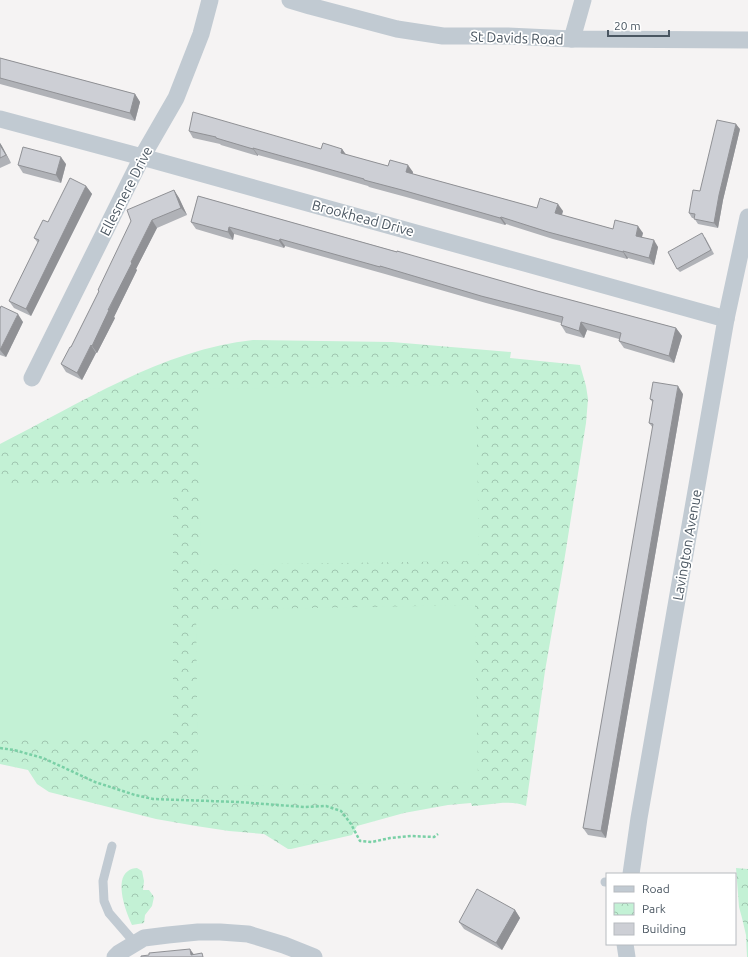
<svg xmlns="http://www.w3.org/2000/svg" width="748" height="957" font-family="Ubuntu,sans-serif">
<style>
.park{fill:url(#park-crowns)}
.garden{fill:#c3f1d5}
.lines{fill:none;stroke-linecap:round;stroke-linejoin:round}
.path{stroke:#7ad0a6;stroke-width:2.5;stroke-dasharray:3 2;stroke-linecap:butt}
.lane{stroke:#c1cad2;stroke-width:9}
.street{stroke:#c1cad2;stroke-width:17}
.wall{fill:#b0b2b7}
.shaded-wall{fill:#909195}
.building{fill:#cdcfd5;stroke:#909195}
.labels{text-anchor:middle;stroke-width:3.5;stroke-linejoin:round;paint-order:stroke}
.street-label{font-size:14px;fill:#4a5661;stroke:#fff}
</style>
<defs>
<pattern id="park-crowns" width="20" height="18" patternUnits="userSpaceOnUse"><rect width="20" height="18" fill="#c3f1d5"/><path d="M2 6a3 3 0 1 1 6 0M12 15a3 3 0 1 1 6 0" fill="none" stroke="#a0c6b0"/></pattern>
</defs>
<rect width="100%" height="100%" fill="#f5f3f3"/>
<g class="park">
<path d="M253,340l139,2 119,10 -1,6 70,7 6,21 2,13 -2,24 -22,139 -19,109 -19,135c-16,-7 -37,-1 -54,0l-1,-3 -23,2 -44,8 -47,13 -5,9 -61,14h-3l-24,-15 -35,-3 -33,-5 -40,-7 -107,-27 -12,-8 -9,-14 -28,-6v-320c79,-40 164,-95 253,-104z"/>
<path d="M137,868l5,3 2,10 -1,9h6l5,7 -2,9 -7,9 -1,8 -12,2c-6,-12 -18,-45 -4,-54 2,-2 6,-3 9,-3z"/>
<polygon points="736,868 748,869 748,957 747,957 746,935 742,918 739,907"/>
</g>
<g class="garden">
<polygon points="476,385 479,561 201,565 198,389"/>
<rect x="0" y="486" width="173" height="250"/>
<polygon points="475,605 478,782 198,786 196,610"/>
</g>
<g class="lines">
<polyline class="path" points="0,748 14,750 43,758 95,782 135,795 153,799 238,802 304,807 326,806 341,811 351,824 360,841 372,842 390,838 411,836 434,837 438,834"/>
<g class="lane">
<polyline points="112,846 103,881 104,901 109,913 135,943"/>
<polyline points="605,882 607,882"/>
</g>
<g class="street">
<polyline points="290,0 310,6 397,29 443,36 508,36 572,39 748,40"/>
<polyline points="572,39 583,0"/>
<polyline points="0,119 142,157 726,319"/>
<polyline points="32,378 142,157 176,98 201,34 210,0"/>
<polyline points="631,874 639,818 726,319 748,217"/>
<polyline points="625,944 627,957"/>
<polyline points="115,957 119,953 144,938 168,935 198,932 220,932 248,934 284,945 314,957"/>
</g>
</g>
<g class="wall">
<polygon points="0,58 135,94 140,102 135,121 0,84"/>
<polygon points="740,129 723,200 718,228 698,224 694,218 692,218 689,213 700,191"/>
<polygon points="189,131 321,149 342,149 346,155 388,166 413,172 413,174 537,208 563,211 562,215 613,229 643,233 642,237 658,247 654,265 628,258 627,259 553,239 506,224 505,225 406,197 369,187 368,186 309,169 258,155 258,156 221,145 220,144 193,138"/>
<polygon points="0,143 11,163 0,168"/>
<polygon points="66,164 61,183 23,173 18,165"/>
<polygon points="86,186 92,194 31,316 14,308 9,301 38,243 34,238 48,222"/>
<polygon points="174,190 179,198 187,215 157,228 136,269 137,270 114,317 115,318 97,353 96,353 82,380 66,372 61,364 71,347 99,291 98,290"/>
<polygon points="198,196 537,291 676,328 682,336 674,363 624,348 619,341 619,339 587,330 584,338 566,333 561,325 561,323 486,303 385,274 285,246 284,248 234,234 233,240 196,229 191,222"/>
<polygon points="705,237 714,254 680,272 677,269"/>
<polygon points="0,309 23,322 6,357 0,355"/>
<polygon points="683,394 606,838 588,835 583,828 653,428 649,423 653,403 650,399"/>
<polygon points="515,910 520,918 502,950 464,929 459,922"/>
</g>
<g class="shaded-wall">
<polygon points="135,94 140,102 135,121 130,113"/>
<polygon points="736,124 740,129 723,200 718,228 714,223 719,195"/>
<polygon points="0,143 2,146 11,163 6,155 0,145"/>
<polygon points="253,148 258,155 258,156 253,149"/>
<polygon points="342,149 347,156 341,153"/>
<polygon points="61,157 66,164 61,183 56,175"/>
<polygon points="408,165 413,172 411,179 406,172"/>
<polygon points="86,186 92,194 31,316 26,309"/>
<polygon points="174,190 179,198 187,215 181,208"/>
<polygon points="558,204 563,211 560,220 555,213"/>
<polygon points="501,217 506,224 505,225 500,218"/>
<polygon points="152,220 157,228 136,269 137,270 114,317 115,318 97,353 92,346 131,262"/>
<polygon points="638,226 643,233 640,243 636,236"/>
<polygon points="229,227 234,234 233,240 228,232"/>
<polygon points="280,239 285,246 284,248 279,241"/>
<polygon points="654,240 658,247 654,265 649,258"/>
<polygon points="623,251 628,258 627,259 623,252"/>
<polygon points="18,314 23,322 6,357 0,350"/>
<polygon points="581,322 587,330 584,338 579,331"/>
<polygon points="676,328 682,336 674,363 669,356"/>
<polygon points="91,345 96,353 82,380 77,373"/>
<polygon points="678,386 683,394 606,838 601,831"/>
<polygon points="515,910 520,918 502,950 496,943"/>
<polygon points="190,949 195,956 191,955"/>
</g>
<g class="building">
<polygon points="0,58 135,94 130,113 0,78"/>
<polygon points="193,112 321,149 323,143 342,149 341,153 388,166 390,160 408,165 406,172 537,208 540,198 558,204 555,213 613,229 615,220 638,226 636,236 654,240 649,258 623,251 623,252 548,232 501,217 500,218 402,190 364,180 364,179 253,148 253,149 216,138 216,137 189,131"/>
<polygon points="717,120 736,124 719,195 714,223 694,219 695,214 689,213 693,190 700,191"/>
<polygon points="0,145 6,155 0,158"/>
<polygon points="23,147 61,157 56,175 18,165"/>
<polygon points="70,178 86,186 26,309 9,301 39,240 34,238 43,220 48,222"/>
<polygon points="174,190 181,208 152,220 131,262 132,263 108,310 109,310 92,346 91,345 77,373 61,364 70,347 71,347 99,291 98,290 131,221 127,210"/>
<polygon points="198,196 397,252 397,251 537,291 676,328 669,356 619,341 621,333 581,322 579,331 561,325 563,317 481,296 380,266 380,267 280,239 279,241 229,227 228,232 191,222"/>
<polygon points="702,233 711,250 677,269 668,252"/>
<polygon points="1,306 18,314 0,350 0,309"/>
<polygon points="653,382 678,386 601,831 583,828 653,424 649,423 653,400 650,399"/>
<polygon points="477,889 515,910 496,943 459,922"/>
<polygon points="190,949 191,955 202,953 203,957 141,957 141,956 149,955 149,953"/>
</g>
<g class="labels">
<g class="street-label">
<text transform="translate(517 38) rotate(2)" y="5">St Davids Road</text>
<text transform="translate(126 191) rotate(-63)" y="5">Ellesmere Drive</text>
<text transform="translate(363 218) rotate(15)" y="5">Brookhead Drive</text>
<text transform="translate(687 545) rotate(-80)" y="5">Lavington Avenue</text>
</g>
</g>
<rect x="606" y="873" width="130" height="72" fill="#ffffff" stroke="#b7bbc0"/>
<rect x="614" y="886" width="20" height="6" fill="#c1cad2" stroke="#b7bbc0"/>
<text x="642" y="893" font-size="12" fill="#4a5661">Road</text>
<rect x="614" y="903" width="20" height="12" fill="url(#park-crowns)" stroke="#b7bbc0"/>
<text x="642" y="913" font-size="12" fill="#4a5661">Park</text>
<rect x="614" y="923" width="20" height="12" fill="#cdcfd5" stroke="#b7bbc0"/>
<text x="642" y="933" font-size="12" fill="#4a5661">Building</text>
<path d="M608 30v6h61v-6" fill="none" stroke="#4a5661" stroke-width="2"/>
<text x="614" y="30" font-size="12" fill="#4a5661" stroke="#ffffff" stroke-width="3" paint-order="stroke">20 m</text>
</svg>
